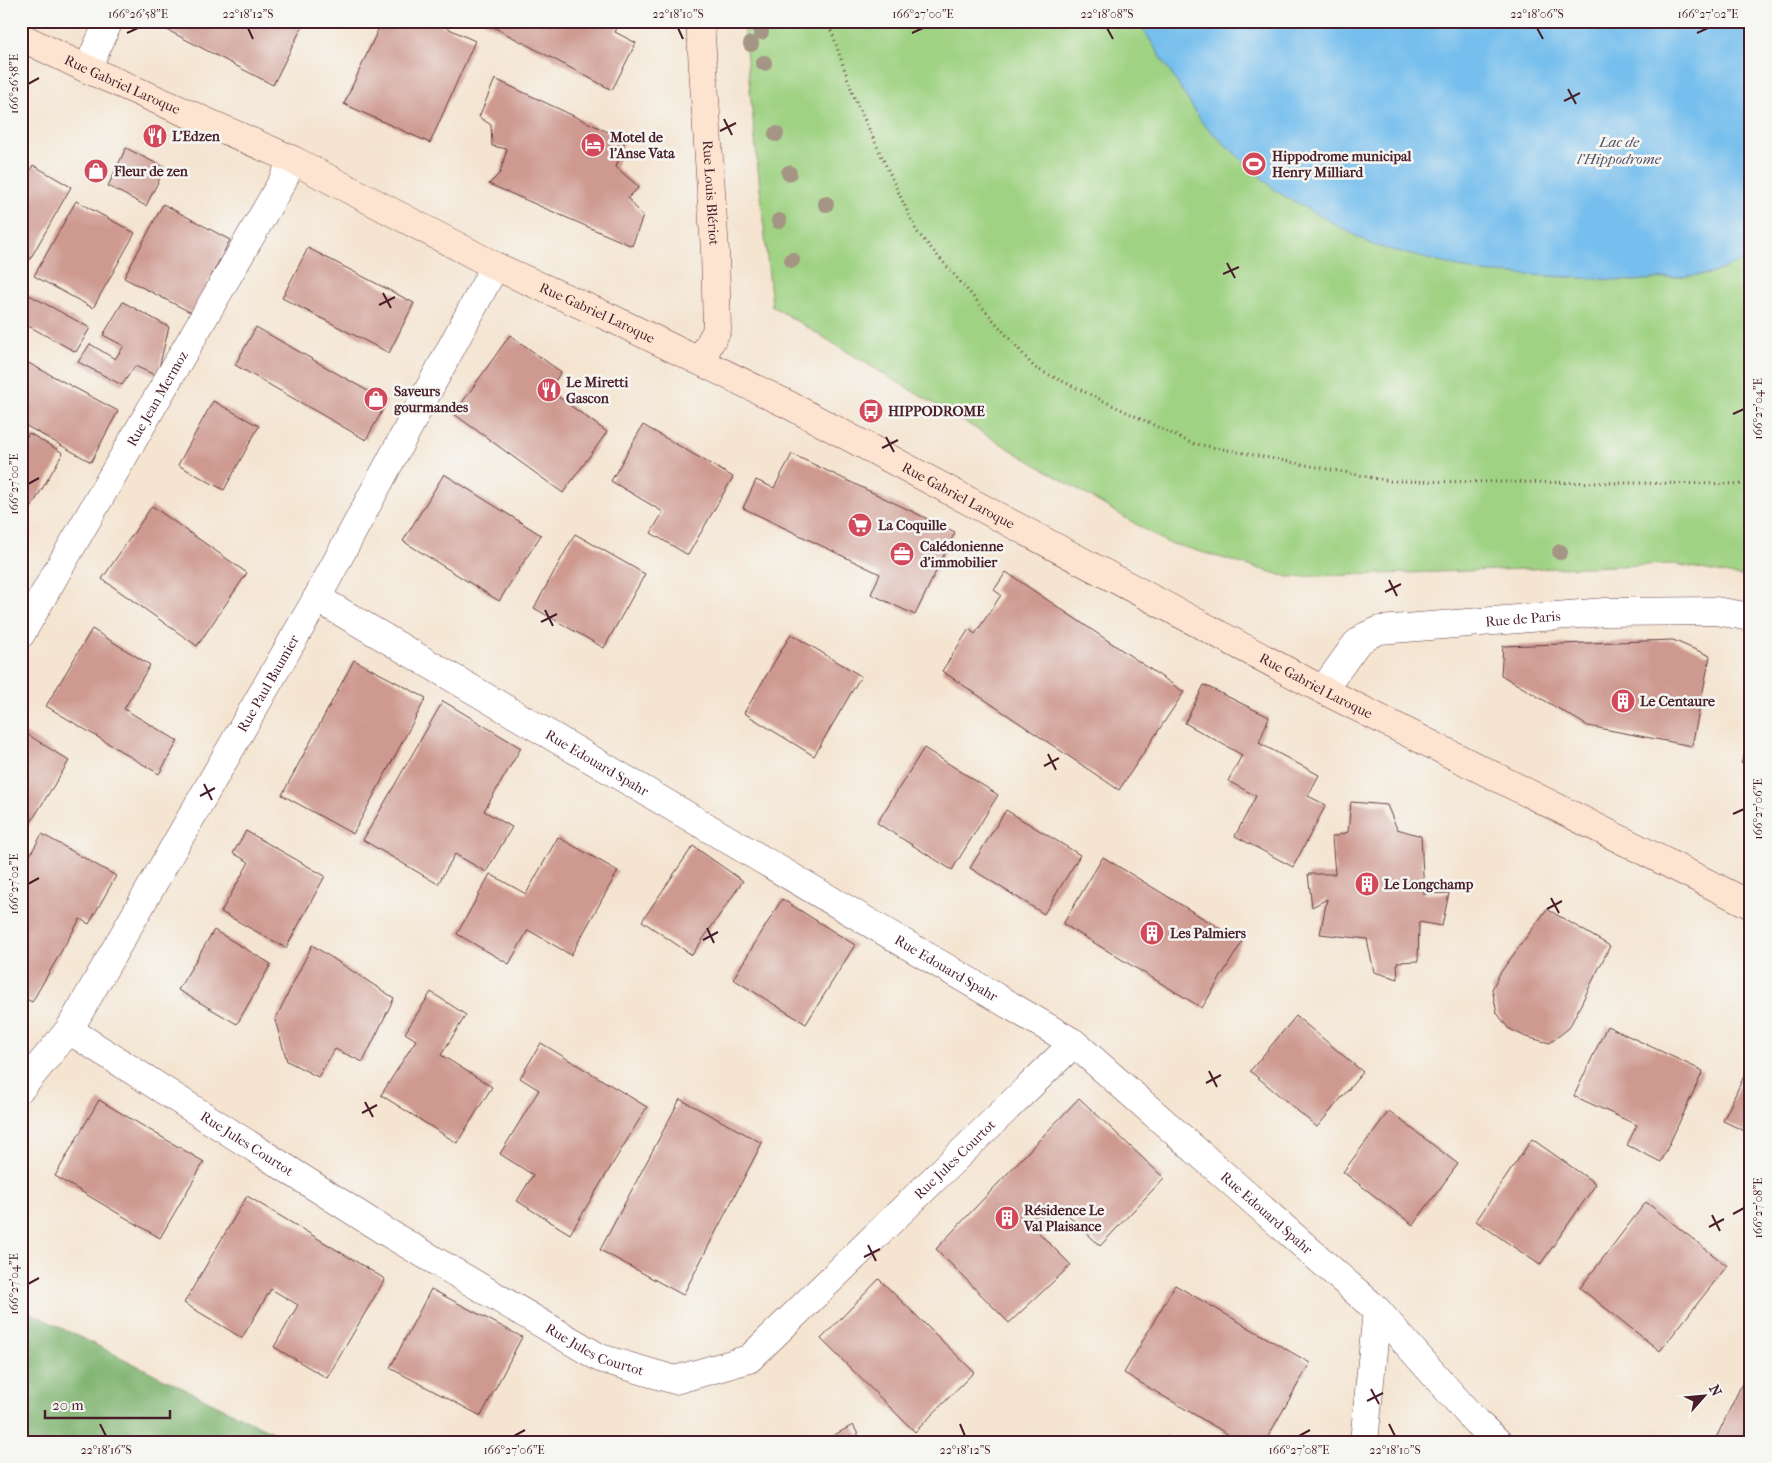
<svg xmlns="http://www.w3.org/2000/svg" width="1772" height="1463" font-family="'IM FELL French Canon',serif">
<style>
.green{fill:#9fd282;stroke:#747856}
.forest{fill:#7fb470;stroke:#646a4e}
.water{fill:#75beed;stroke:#606e8c}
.building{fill:#ce9a90}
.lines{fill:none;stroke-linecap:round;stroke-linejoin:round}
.street-casing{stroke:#643d44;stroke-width:29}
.secondary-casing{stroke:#643d44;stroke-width:29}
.path{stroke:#643d44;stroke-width:3;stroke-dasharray:1 4;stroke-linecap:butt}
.street{stroke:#fff;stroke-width:28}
.secondary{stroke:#fde4d0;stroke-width:28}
.tree{fill:#a59584}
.ticks{fill:none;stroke:#4a1f2b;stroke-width:2}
.labels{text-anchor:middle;stroke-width:5;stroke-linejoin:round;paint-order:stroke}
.street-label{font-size:14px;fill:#4a1f2b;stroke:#f6f6f2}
.poi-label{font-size:14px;font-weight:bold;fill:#4a1f2b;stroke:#f6f6f2;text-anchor:start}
.water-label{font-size:15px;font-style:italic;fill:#574f65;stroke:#f6f6f2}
.neatline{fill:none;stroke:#4a1f2b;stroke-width:2}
.ticks-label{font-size:12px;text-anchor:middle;fill:#4a1f2b}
</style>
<rect width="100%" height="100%" fill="#f6f6f2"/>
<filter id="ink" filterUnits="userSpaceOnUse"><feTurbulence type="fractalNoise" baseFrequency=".02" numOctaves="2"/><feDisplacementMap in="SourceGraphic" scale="10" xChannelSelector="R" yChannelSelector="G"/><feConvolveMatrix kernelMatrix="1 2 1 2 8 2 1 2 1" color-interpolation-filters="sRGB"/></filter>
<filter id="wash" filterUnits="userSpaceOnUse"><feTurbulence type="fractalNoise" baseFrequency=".0096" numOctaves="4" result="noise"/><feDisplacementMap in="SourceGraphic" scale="20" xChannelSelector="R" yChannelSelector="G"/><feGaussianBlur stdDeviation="1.12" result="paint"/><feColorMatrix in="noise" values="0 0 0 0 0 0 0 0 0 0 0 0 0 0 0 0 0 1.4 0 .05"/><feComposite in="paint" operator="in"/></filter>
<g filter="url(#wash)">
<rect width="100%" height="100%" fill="#f4e4d0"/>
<polygon class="green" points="743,21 1751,21 1751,578 1674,564 1288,577 1166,542 884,374 772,306"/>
<polygon class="forest" points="21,1308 292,1442 21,1442"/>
<polygon class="water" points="1140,21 1751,21 1751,258 1710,274 1634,281 1479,272 1372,245 1276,191 1203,124 1145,32"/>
<g id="blocks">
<g class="building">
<polygon points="150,21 305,21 273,85"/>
<polygon points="382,21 432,21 475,41 430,143 344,104"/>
<polygon points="482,21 621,21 615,32 636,43 612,90"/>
<polygon points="495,79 625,140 616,167 639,187 628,198 643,216 632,246 489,184 500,173 507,149 492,146 491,125 479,117"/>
<polygon points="126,148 165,168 146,206 108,186"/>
<polygon points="33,165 71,187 21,275 21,176 26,179"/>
<polygon points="76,201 135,233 93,308 34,276"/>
<polygon points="163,204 230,240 192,313 124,278"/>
<polygon points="308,248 414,303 389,353 282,298"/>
<polygon points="22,291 90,328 76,352 21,322"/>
<polygon points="123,302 169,327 157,376 135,366 122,385 78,362 90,344 115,359 124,346 103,335"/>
<polygon points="256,327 387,402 366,440 235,365"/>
<polygon points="510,335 561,372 549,390 607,432 563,493 454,414"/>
<polygon points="21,359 118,411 91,462 21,423"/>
<polygon points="213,401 259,426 224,490 178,465"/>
<polygon points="643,425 733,477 688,555 651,533 663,512 611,481"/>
<polygon points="29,433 63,453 21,525 21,447"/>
<polygon points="792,454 955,532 915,615 871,594 880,574 743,508 756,480 774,488"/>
<polygon points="444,474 541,535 499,601 403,541"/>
<polygon points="152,506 247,573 197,646 102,579"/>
<polygon points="575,534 645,574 604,648 534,608"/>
<polygon points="1006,572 1184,692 1119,790 942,671 969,629 975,634 1001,595 994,590"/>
<polygon points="92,629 150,665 124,709 178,741 159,774 46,706"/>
<polygon points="791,634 861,676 814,756 744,713"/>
<polygon points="1673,640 1710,656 1692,746 1588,726 1501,675 1503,646"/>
<polygon points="354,660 426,698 353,834 282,795"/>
<polygon points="1204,685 1269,717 1259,743 1319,775 1308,796 1326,805 1293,867 1235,836 1256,796 1228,781 1242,755 1185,723"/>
<polygon points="443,701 521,748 484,811 512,827 486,872 455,854 438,884 363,840"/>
<polygon points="21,730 69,761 21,838"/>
<polygon points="1751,741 1751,768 1741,763"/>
<polygon points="924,748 998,795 952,870 877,823"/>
<polygon points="1351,802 1387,805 1397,829 1421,836 1424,894 1449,893 1442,926 1419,922 1418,961 1397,962 1398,979 1374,972 1367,939 1320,934 1327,899 1312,907 1308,874 1335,874 1332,837 1348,832"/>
<polygon points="1006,810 1080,855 1044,914 970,868"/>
<polygon points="246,831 325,876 286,948 221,912 249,862 233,853"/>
<polygon points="42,834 116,876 89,924 80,919 32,1002 21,996 21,871"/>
<polygon points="558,837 618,871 571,955 528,930 509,964 457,934 490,874 526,894"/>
<polygon points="693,846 743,881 692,955 642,921"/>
<polygon points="1103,857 1242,942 1202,1008 1063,924"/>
<polygon points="782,899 855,945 806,1024 733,979"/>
<polygon points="1547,909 1610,946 1569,1028 1550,1043 1526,1037 1508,1028 1497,1013 1492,989 1500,973"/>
<polygon points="214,930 271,964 237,1024 178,990"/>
<polygon points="312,945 394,998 363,1062 335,1049 318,1077 287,1061 275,1020"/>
<polygon points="431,992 466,1015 441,1055 492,1087 457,1143 381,1095 416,1040 405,1033"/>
<polygon points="1296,1016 1363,1072 1317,1127 1250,1071"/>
<polygon points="1607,1026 1703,1071 1661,1162 1627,1145 1637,1125 1574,1096"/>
<polygon points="541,1043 647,1107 570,1234 517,1201 533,1175 500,1154 539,1090 520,1078"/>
<polygon points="1751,1061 1751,1134 1723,1121"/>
<polygon points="1079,1098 1164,1178 1100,1246 1059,1206 1036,1230 1071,1265 1009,1323 936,1249"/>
<polygon points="680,1099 762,1143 683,1295 600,1250"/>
<polygon points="99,1100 204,1162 160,1238 55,1176"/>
<polygon points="1389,1111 1458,1164 1413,1225 1343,1172"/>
<polygon points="1532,1139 1596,1184 1540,1265 1476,1221"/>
<polygon points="247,1196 385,1279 327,1378 274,1347 298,1305 271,1289 242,1338 184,1303"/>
<polygon points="1646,1202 1727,1266 1660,1351 1580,1288"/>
<polygon points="879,1279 974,1372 915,1432 821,1339"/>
<polygon points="1175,1285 1310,1363 1265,1442 1241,1442 1124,1373"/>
<polygon points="431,1289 522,1337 481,1416 390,1368"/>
<polygon points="1751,1365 1751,1442 1724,1442 1716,1438"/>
<polygon points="853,1425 862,1442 821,1442"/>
<polygon points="1166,1436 1174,1442 1162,1442"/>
</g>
</g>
</g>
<g filter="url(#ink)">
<use href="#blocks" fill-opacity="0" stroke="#643d44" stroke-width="1"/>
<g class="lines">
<defs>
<g id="street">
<polyline points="87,69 109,21"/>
<path id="s1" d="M317,598l757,445 303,267 99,112 22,20"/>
<path id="s2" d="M21,634l261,-452 11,-22"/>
<path id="s3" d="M1323,690l33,-46 10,-8 14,-6 225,-18 111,-1 35,6"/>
<path id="s4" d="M69,1030l314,200 217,128 75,22 74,-21 325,-316"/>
<path id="s5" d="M21,1088l48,-58 248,-432 178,-332"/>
<polyline points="1364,1442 1377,1310"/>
</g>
<g id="secondary">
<path id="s6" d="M700,21l15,231 2,78 -17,31"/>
<path id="s7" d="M21,37l66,32 206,91 202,106 120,54 174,85 534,285 428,215"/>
</g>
</defs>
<use href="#street" class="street-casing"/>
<use href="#secondary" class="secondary-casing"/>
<polyline class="path" points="828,21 854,97 917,232 1035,368 1191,443 1390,481 1751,484"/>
<use href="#street" class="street"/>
<use href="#secondary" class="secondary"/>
</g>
<g class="tree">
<circle cx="761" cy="32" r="8"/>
<circle cx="751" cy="44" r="8"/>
<circle cx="764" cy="63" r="8"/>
<circle cx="776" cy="134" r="8"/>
<circle cx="789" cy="173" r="8"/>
<circle cx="826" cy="204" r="8"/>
<circle cx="779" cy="221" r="8"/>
<circle cx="792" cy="260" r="8"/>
<circle cx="1560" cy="552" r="8"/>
</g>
</g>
<path class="ticks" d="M248,28l5,11M678,28l5,11M1107,28l6,11M1537,28l6,11M127,33l11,-5M912,33l11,-5M1697,33l11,-5M28,84l11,-6M1568,89l8,15M1564,101l16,-8M724,119l8,16M720,131l16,-8M1227,263l8,15M1223,274l16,-7M383,293l8,15M379,305l16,-8M1733,414l11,-5M886,437l8,15M882,448l16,-8M28,484l11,-6M1389,580l8,16M1385,592l16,-8M545,610l8,16M541,622l16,-8M1048,754l8,16M1044,766l15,-8M204,784l8,16M200,796l15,-8M1733,814l11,-5M28,884l11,-6M1551,898l8,15M1547,909l15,-8M707,928l7,15M703,940l15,-8M1209,1071l8,16M1206,1083l15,-8M365,1102l8,15M362,1113l15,-8M1733,1214l11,-6M1712,1215l8,16M1709,1227l15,-8M868,1245l8,16M864,1257l16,-8M28,1284l11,-6M1371,1389l8,15M1367,1401l16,-8M100,1424l6,12M960,1424l5,12M1389,1424l6,12M514,1436l11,-6M1299,1436l11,-6"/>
<defs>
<symbol id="restaurant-disc" viewBox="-11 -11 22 22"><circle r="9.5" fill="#d1495b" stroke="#f6f6f2"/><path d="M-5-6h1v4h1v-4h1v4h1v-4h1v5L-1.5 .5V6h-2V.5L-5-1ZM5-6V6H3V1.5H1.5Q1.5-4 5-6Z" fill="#fff"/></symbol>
<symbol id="hotel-disc" viewBox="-11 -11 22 22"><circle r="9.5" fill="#d1495b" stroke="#f6f6f2"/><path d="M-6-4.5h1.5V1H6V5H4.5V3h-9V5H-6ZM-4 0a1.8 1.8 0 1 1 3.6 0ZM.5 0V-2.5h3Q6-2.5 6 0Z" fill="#fff"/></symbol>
<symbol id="stadium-disc" viewBox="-11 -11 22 22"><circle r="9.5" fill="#d1495b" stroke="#f6f6f2"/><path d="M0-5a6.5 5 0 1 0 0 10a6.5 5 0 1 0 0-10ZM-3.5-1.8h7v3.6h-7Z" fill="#fff"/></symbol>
<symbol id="shop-disc" viewBox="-11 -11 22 22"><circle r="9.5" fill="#d1495b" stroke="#f6f6f2"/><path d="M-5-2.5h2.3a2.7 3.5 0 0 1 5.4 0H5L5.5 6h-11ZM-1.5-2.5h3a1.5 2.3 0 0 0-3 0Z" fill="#fff"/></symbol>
<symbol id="bus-disc" viewBox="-11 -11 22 22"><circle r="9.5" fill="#d1495b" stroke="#f6f6f2"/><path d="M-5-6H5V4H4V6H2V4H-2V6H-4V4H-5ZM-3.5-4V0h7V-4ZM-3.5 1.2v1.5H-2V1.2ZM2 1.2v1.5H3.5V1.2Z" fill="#fff"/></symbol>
<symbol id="supermarket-disc" viewBox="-11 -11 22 22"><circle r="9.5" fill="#d1495b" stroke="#f6f6f2"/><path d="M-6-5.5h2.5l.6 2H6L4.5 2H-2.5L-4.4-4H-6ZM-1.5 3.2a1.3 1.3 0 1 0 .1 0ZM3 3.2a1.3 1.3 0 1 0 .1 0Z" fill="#fff"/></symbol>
<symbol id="office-disc" viewBox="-11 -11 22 22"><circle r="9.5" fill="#d1495b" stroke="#f6f6f2"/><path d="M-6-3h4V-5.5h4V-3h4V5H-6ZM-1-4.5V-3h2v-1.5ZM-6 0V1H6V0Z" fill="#fff"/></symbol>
<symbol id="building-disc" viewBox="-11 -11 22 22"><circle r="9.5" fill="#d1495b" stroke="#f6f6f2"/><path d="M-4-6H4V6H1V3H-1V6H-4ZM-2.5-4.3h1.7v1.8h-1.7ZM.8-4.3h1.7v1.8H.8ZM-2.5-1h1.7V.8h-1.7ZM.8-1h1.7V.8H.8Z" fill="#fff"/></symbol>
</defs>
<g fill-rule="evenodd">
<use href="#restaurant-disc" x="141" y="122" width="28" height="28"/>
<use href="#hotel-disc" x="579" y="131" width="28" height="28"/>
<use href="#stadium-disc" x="1240" y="150" width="28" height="28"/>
<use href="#shop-disc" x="82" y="157" width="28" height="28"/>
<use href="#restaurant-disc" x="535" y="376" width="28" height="28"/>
<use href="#shop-disc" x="362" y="385" width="28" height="28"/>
<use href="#bus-disc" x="857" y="397" width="28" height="28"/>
<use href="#supermarket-disc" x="846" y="511" width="28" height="28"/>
<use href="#office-disc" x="888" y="540" width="28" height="28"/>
<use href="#building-disc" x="1609" y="687" width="28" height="28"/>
<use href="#building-disc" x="1353" y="870" width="28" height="28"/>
<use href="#building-disc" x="1138" y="919" width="28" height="28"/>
<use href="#building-disc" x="993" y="1204" width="28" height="28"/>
</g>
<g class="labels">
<g class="street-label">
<text dy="5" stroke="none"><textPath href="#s7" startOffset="112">Rue Gabriel Laroque</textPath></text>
<text dy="5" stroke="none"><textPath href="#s6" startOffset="172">Rue Louis Blériot</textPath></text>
<text dy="5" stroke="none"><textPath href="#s7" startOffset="639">Rue Gabriel Laroque</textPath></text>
<text dy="5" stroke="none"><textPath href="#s2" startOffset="272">Rue Jean Mermoz</textPath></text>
<text dy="5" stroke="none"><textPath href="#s7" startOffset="1044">Rue Gabriel Laroque</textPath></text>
<text dy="5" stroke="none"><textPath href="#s3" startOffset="228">Rue de Paris</textPath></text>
<text dy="5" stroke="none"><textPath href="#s5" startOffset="475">Rue Paul Baumier</textPath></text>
<text dy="5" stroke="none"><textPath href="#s7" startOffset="1449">Rue Gabriel Laroque</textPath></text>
<text dy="5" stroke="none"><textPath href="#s1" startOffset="325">Rue Edouard Spahr</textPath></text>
<text dy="5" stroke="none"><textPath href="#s1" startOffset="730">Rue Edouard Spahr</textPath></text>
<text dy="5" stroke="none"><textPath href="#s4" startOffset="211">Rue Jules Courtot</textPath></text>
<text dy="5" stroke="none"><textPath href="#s4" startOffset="1066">Rue Jules Courtot</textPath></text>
<text dy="5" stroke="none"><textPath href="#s1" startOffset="1135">Rue Edouard Spahr</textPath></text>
<text dy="5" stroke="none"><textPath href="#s4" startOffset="616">Rue Jules Courtot</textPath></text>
</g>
<g class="poi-label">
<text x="172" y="141">L'Edzen</text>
<text x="610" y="142">Motel de<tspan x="610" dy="16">l'Anse Vata</tspan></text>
<text x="1272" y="161">Hippodrome municipal<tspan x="1272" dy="16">Henry Milliard</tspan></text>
<text x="114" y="176">Fleur de zen</text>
<text x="566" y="387">Le Miretti<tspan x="566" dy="16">Gascon</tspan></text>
<text x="394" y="396">Saveurs<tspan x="394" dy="16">gourmandes</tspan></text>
<text x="888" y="416">HIPPODROME</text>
<text x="878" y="530">La Coquille</text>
<text x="920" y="551">Calédonienne<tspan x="920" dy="16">d'immobilier</tspan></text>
<text x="1640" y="706">Le Centaure</text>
<text x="1384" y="889">Le Longchamp</text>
<text x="1170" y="938">Les Palmiers</text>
<text x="1024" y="1215">Résidence Le<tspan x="1024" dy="16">Val Plaisance</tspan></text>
</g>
<g class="water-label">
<text x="1619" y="147">Lac de<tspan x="1619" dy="17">l'Hippodrome</tspan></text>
</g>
</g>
<rect width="1772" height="1463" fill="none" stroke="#f6f6f2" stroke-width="55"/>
<g transform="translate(1704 1396) rotate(63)" stroke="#f6f6f2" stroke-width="4" paint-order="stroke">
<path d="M0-4L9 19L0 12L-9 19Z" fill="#4a1f2b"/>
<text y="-8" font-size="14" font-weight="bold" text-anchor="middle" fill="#4a1f2b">N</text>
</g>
<path d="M45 1410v8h125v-8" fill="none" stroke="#4a1f2b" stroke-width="2.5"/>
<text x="52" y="1410" font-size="15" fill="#4a1f2b" stroke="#f6f6f2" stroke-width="4" paint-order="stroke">20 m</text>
<rect x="28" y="28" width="1716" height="1408" class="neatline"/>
<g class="ticks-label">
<text x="138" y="18">166°26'58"E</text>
<text x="248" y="18">22°18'12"S</text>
<text x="678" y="18">22°18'10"S</text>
<text x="923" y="18">166°27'00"E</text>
<text x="1107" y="18">22°18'08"S</text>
<text x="1537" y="18">22°18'06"S</text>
<text x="1708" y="18">166°27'02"E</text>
<text transform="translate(14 84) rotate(-90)" y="4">166°26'58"E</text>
<text transform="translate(1758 409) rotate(-90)" y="4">166°27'04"E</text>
<text transform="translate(14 484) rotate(-90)" y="4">166°27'00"E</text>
<text transform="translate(1758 809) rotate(-90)" y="4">166°27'06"E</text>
<text transform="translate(14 884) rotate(-90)" y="4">166°27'02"E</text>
<text transform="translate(1758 1208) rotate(-90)" y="4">166°27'08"E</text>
<text transform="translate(14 1284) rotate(-90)" y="4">166°27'04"E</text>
<text x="106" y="1454">22°18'16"S</text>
<text x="514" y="1454">166°27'06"E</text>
<text x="965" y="1454">22°18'12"S</text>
<text x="1299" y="1454">166°27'08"E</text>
<text x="1395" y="1454">22°18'10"S</text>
</g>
</svg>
